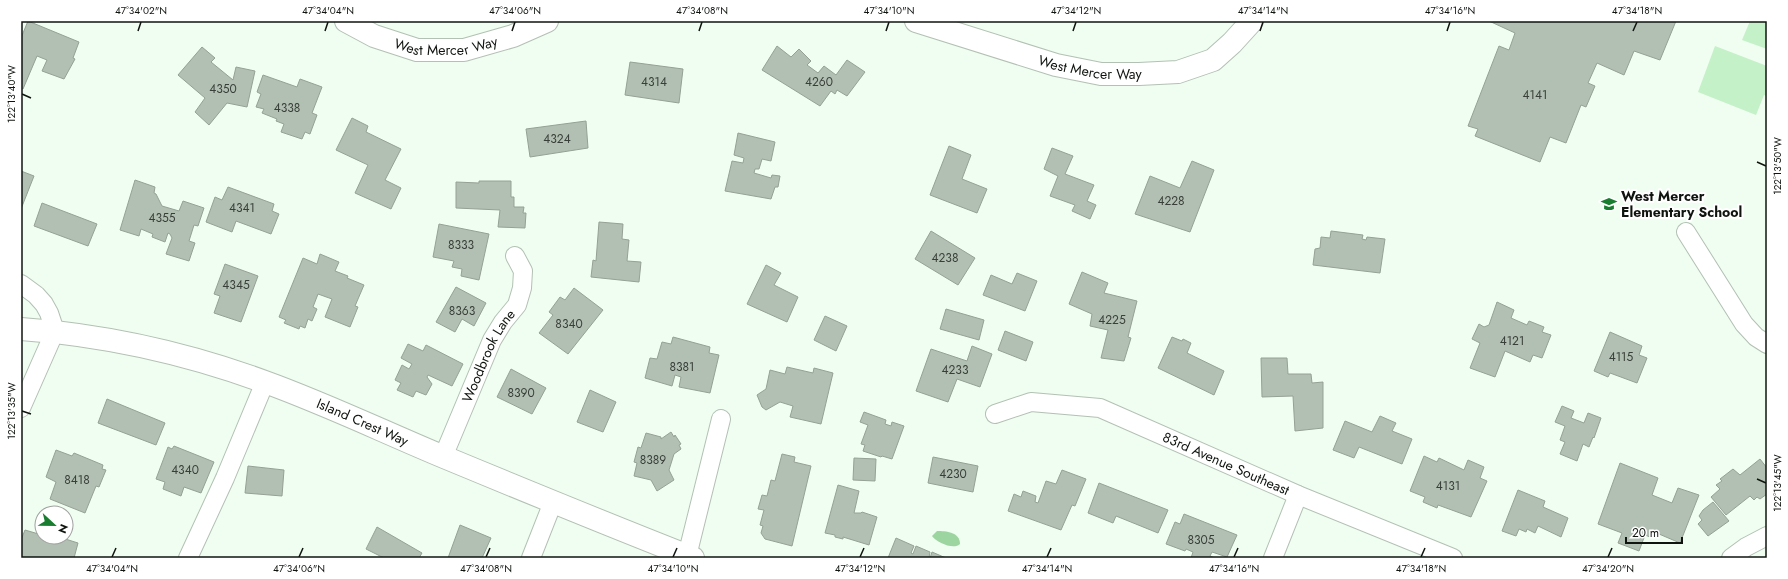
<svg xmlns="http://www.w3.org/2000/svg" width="1788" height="579" font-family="Jost,sans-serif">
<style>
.green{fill:#c4f1c7}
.water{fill:#9dd5a1}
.building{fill:#b2bfb3;stroke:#95a195}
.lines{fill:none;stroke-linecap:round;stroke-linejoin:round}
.street-casing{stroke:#b3c0b4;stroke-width:20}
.secondary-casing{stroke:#b3c0b4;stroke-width:24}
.street{stroke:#fff;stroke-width:18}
.secondary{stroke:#fff;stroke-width:22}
.ticks{fill:none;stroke:#0f140f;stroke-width:1.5}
.labels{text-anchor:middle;stroke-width:4;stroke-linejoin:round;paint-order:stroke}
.number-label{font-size:12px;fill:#383f38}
.street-label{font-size:14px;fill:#0f140f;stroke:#fff}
.poi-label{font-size:14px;font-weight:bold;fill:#0f140f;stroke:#fff;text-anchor:start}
.neatline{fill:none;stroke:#0f140f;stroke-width:1.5}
.ticks-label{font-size:10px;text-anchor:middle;fill:#0f140f}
</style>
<rect width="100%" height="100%" fill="#f0fdf1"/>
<g class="green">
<polygon points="1750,21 1767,21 1767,49 1742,40"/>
<polygon points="1715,46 1767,66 1767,96 1764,95 1756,115 1698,92"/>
</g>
<path class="water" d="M937,531c9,0 23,1 23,13 -6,6 -23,-1 -28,-8z"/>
<g class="building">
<polygon points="28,21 79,42 73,58 75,59 64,79 42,71 47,60 37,56 23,89 21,88 21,38"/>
<polygon points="1489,21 1676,21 1660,60 1634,51 1624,75 1597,63 1588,83 1595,86 1586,107 1581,105 1566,143 1550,137 1540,162 1475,136 1478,129 1468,126 1499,46 1509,50 1515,33"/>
<polygon points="777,46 791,57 799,49 811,61 807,65 818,73 824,66 836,75 847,60 865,72 847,96 837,90 835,94 831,91 820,106 762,70"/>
<polygon points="202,47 215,58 211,62 233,80 236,67 255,71 247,107 227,103 209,125 195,112 205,98 178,75"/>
<polygon points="630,62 683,69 679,103 625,95"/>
<polygon points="263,75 297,87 300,79 322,87 312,113 317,115 310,134 305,132 302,139 281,132 284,124 276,121 277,119 262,113 264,109 256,107 261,94 257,92"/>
<polygon points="352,118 368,126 366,132 401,149 385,180 401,188 391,209 355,193 368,165 336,150"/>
<polygon points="586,121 588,148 530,157 526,129"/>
<polygon points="738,133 775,142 771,161 762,159 759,169 755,169 754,173 771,178 772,175 780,176 778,187 775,187 771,199 725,191 732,161 743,163 744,158 734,155"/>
<polygon points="949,146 971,155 962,179 987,189 977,213 930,195"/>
<polygon points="1052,148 1073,156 1065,174 1094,185 1087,201 1096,205 1090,219 1072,211 1075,205 1050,196 1058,176 1044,169"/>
<polygon points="1192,161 1214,170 1190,232 1135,214 1150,176 1180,188"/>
<polygon points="21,171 34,176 21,209"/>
<polygon points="135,180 155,187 154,193 156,194 162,206 179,211 183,201 204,208 198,226 194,225 189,241 195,243 189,261 166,254 172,238 170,234 168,233 165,242 152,237 153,234 141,229 139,236 120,230"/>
<polygon points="479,181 511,181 511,197 514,197 514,207 524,207 523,213 526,213 525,228 498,227 500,210 456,208 456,182 479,183"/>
<polygon points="228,187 274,204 272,211 279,214 271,234 236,221 232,232 206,222 215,197 222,200"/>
<polygon points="42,203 97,224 88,246 34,226"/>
<polygon points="599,222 623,224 622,239 629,240 627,261 641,262 639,282 591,277 593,260 596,261"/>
<polygon points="439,224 489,234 479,280 461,276 462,269 452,267 454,261 433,257"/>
<polygon points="931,231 975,258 958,285 915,259"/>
<polygon points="1331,231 1363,235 1362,239 1366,240 1367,237 1385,239 1380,273 1313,265 1315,249 1320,248 1321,237 1330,238"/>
<polygon points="320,254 339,262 335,271 348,276 347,278 364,285 355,306 358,307 350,327 325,317 332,299 318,294 313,307 317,309 312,321 308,319 305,328 300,326 299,329 284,323 286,320 279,317 303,258 317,264"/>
<polygon points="225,264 258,276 241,322 214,313 220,296 214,294"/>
<polygon points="766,265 781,273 774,285 798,297 787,322 747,304"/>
<polygon points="1082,272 1108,283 1104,293 1137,301 1128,337 1131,338 1124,361 1101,358 1108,330 1090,326 1092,314 1069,304"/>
<polygon points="1017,273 1037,281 1025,311 983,295 991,275 1012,284"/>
<polygon points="456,287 486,303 474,326 462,319 455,332 436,322"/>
<polygon points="574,288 603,310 568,354 539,333 553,315 549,312 560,297 565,300"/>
<polygon points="1497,302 1514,310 1511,318 1527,325 1529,321 1544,327 1542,332 1551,335 1542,358 1533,355 1530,362 1505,351 1495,377 1470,368 1480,343 1472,339 1479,324 1484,327 1489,325"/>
<polygon points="946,309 984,320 979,340 940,329"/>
<polygon points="825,316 847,326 836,351 814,340"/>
<polygon points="1005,331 1033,342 1026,361 998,350"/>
<polygon points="1610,332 1642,346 1639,355 1647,358 1637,383 1610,373 1608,377 1594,371"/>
<polygon points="673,337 710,347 709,353 719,355 710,393 679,387 681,377 675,375 672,386 645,378 650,358 657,359 662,342 671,344"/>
<polygon points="1172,337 1182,341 1183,339 1191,343 1187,353 1224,371 1214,395 1158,368"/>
<polygon points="408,344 423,351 426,345 463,364 452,386 428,375 427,377 432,384 426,395 416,391 413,397 397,390 401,383 395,380 402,365 409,369 412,364 401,358"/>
<polygon points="972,346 992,354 980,387 957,379 948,402 916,391 931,349 967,361"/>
<polygon points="1261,358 1287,358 1288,374 1311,374 1312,383 1323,382 1323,428 1295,431 1293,396 1262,397"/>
<polygon points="787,367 813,373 814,368 833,373 821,424 790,417 793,406 780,402 766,410 762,407 757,395 766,389 770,370 785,374"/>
<polygon points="511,369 546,388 532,414 497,397"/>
<polygon points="590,390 616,402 603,432 577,422"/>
<polygon points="107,399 165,423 156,445 98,423"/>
<polygon points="1562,406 1574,411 1571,418 1584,423 1588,413 1601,418 1594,438 1593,437 1589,447 1583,444 1577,461 1560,454 1565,442 1560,440 1565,426 1555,422"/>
<polygon points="864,412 886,420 885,424 891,426 892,422 904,426 892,459 882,456 881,457 863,451 865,445 861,444 868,425 860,422"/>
<polygon points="1380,416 1396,423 1392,431 1412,439 1402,464 1359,447 1354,458 1333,450 1345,421 1372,432"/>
<polygon points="671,432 674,437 675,435 681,444 679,445 681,449 674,454 669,470 674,480 657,491 651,480 634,476 637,463 634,462 638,447 641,448 646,433 661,437 661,439"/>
<polygon points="174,446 214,462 201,493 184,487 181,496 163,489 165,482 156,479 168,447 172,449"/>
<polygon points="56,450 72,456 74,453 103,465 102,469 106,470 99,487 96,486 85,513 50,499 56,482 46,477"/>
<polygon points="782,454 795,457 794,462 811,466 792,546 765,539 761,533 763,526 760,525 764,510 758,509 762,495 767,496 771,480 775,481"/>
<polygon points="1424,456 1437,462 1439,458 1464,470 1468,460 1484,467 1480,478 1487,481 1471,517 1438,505 1437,508 1423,502 1425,497 1410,491"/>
<polygon points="933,457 978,466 973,492 928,483"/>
<polygon points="854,458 876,459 875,481 853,480"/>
<polygon points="1760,459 1767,468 1767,494 1760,499 1757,497 1754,500 1750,496 1726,515 1711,497 1720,489 1716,485 1722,481 1720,479 1733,469 1740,475"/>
<polygon points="1620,463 1658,478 1652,495 1672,503 1678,488 1699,495 1680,543 1652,531 1650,537 1645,535 1639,551 1618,543 1622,533 1598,524"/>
<polygon points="248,466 284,470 282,496 245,493"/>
<polygon points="1062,470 1086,479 1075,506 1072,505 1061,530 1008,511 1014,494 1021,497 1023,491 1036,496 1035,502 1038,503 1046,481 1056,484"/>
<polygon points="1099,483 1168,510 1158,533 1116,516 1113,523 1088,513"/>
<polygon points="838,485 859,491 854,513 861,513 862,512 877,517 869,545 843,537 843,539 835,537 835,535 825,533"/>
<polygon points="1518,490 1545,501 1543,507 1568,518 1561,537 1538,526 1535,533 1527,529 1526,532 1519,529 1516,536 1502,531"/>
<polygon points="1713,502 1729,521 1708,536 1698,524 1702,520 1699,516 1703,510"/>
<polygon points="1184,514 1237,535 1227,557 1212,552 1210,556 1215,558 1191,558 1193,552 1186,549 1185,551 1166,544 1175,522 1180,524"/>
<polygon points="460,525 491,538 482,558 448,558"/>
<polygon points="377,527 422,553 419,558 384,558 366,549"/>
<polygon points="25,530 42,535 42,537 59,537 78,543 74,558 21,558 21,540"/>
<polygon points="896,538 914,546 911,553 913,554 916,546 930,552 929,558 888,558"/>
<polygon points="932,552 946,558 930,558"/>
</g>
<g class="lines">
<defs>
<g id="street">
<polyline points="1686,232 1744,324 1756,337 1767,344"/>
<polyline points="21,284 36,295 44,304 49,313 55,331 21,408"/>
<path id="s1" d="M995,414l36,-12 69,6 198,87 155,63"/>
<path id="s2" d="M443,457l49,-117 11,-18 14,-17 5,-17 1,-17 -8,-15"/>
<polyline points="687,556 721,419"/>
<polyline points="188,558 225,478 265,382"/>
<polyline points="531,558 553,502"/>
<polyline points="1273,558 1298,495"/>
<polyline points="1731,558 1746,547 1767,536"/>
</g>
<g id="secondary">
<path id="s3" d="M346,21l28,15 43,14h47l49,-14 34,-15"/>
<path id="s4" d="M916,21l140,44 45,9h38l39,-2 35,-12 19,-17 20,-22"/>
<path id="s5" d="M21,329c84,6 165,24 244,53 61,22 119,50 179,75 82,34 165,68 249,101"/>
</g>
</defs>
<use href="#street" class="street-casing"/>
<use href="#secondary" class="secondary-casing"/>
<use href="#street" class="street"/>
<use href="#secondary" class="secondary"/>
</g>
<path class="ticks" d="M138,31l3,-9M325,31l3,-9M512,31l3,-9M699,31l3,-9M886,31l3,-9M1073,31l3,-9M1260,31l3,-9M1447,31l3,-9M1633,31l4,-9M22,94l9,4M1757,162l9,4M22,411l9,3M1757,479l9,4M112,557l4,-9M299,557l4,-9M486,557l4,-9M673,557l4,-9M860,557l4,-9M1047,557l4,-9M1234,557l4,-9M1421,557l4,-9M1608,557l4,-9"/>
<defs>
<symbol id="school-bare" viewBox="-9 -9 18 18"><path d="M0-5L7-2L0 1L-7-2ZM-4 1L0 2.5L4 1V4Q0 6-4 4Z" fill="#197d2f" stroke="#fff" stroke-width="2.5" paint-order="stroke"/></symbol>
</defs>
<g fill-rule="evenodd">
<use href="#school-bare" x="1598" y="193" width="22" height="22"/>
</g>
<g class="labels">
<g class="number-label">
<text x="654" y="86">4314</text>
<text x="819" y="86">4260</text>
<text x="223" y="93">4350</text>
<text x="1535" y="99">4141</text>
<text x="287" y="112">4338</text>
<text x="557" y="143">4324</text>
<text x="1171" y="205">4228</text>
<text x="242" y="212">4341</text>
<text x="162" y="222">4355</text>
<text x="461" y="249">8333</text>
<text x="945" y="262">4238</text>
<text x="236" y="289">4345</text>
<text x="462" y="315">8363</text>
<text x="1112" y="324">4225</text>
<text x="569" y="328">8340</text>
<text x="1512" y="345">4121</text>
<text x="1621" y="361">4115</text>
<text x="682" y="371">8381</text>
<text x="955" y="374">4233</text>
<text x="521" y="397">8390</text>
<text x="653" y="464">8389</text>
<text x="185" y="474">4340</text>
<text x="953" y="478">4230</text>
<text x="77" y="484">8418</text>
<text x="1448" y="490">4131</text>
<text x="1201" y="544">8305</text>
</g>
<g class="street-label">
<text dy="5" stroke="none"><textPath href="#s3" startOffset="106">West Mercer Way</textPath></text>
<text dy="5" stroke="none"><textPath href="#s4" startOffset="181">West Mercer Way</textPath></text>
<text dy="5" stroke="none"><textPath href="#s2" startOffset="111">Woodbrook Lane</textPath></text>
<text dy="5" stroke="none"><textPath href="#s5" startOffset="356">Island Crest Way</textPath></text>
<text dy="5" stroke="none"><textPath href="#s1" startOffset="245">83rd Avenue Southeast</textPath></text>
</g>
<g class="poi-label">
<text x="1621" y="201">West Mercer<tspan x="1621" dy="16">Elementary School</tspan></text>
</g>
</g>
<rect width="1788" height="579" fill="none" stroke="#ffffff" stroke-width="44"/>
<g transform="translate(54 525) rotate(112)"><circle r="19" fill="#ffffff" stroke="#9fa19f"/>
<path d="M0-3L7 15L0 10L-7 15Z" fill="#197d2f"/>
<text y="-6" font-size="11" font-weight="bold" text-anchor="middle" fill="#0f140f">N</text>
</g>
<path d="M1626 537v6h56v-6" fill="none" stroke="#0f140f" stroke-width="2"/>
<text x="1632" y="537" font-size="12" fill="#0f140f" stroke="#ffffff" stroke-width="3" paint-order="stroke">20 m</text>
<rect x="22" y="22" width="1744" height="535" class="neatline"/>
<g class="ticks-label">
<text x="141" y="14">47°34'02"N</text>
<text x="328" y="14">47°34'04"N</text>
<text x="515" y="14">47°34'06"N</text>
<text x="702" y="14">47°34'08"N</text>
<text x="889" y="14">47°34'10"N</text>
<text x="1076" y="14">47°34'12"N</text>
<text x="1263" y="14">47°34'14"N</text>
<text x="1450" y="14">47°34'16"N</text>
<text x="1637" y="14">47°34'18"N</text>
<text transform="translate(11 94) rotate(-90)" y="4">122°13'40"W</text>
<text transform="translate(1777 166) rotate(-90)" y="4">122°13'50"W</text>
<text transform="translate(11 411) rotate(-90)" y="4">122°13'35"W</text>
<text transform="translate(1777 483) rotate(-90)" y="4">122°13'45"W</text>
<text x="112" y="572">47°34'04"N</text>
<text x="299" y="572">47°34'06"N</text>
<text x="486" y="572">47°34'08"N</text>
<text x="673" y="572">47°34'10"N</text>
<text x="860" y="572">47°34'12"N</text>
<text x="1047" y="572">47°34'14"N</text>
<text x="1234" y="572">47°34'16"N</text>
<text x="1421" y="572">47°34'18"N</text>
<text x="1608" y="572">47°34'20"N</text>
</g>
</svg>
